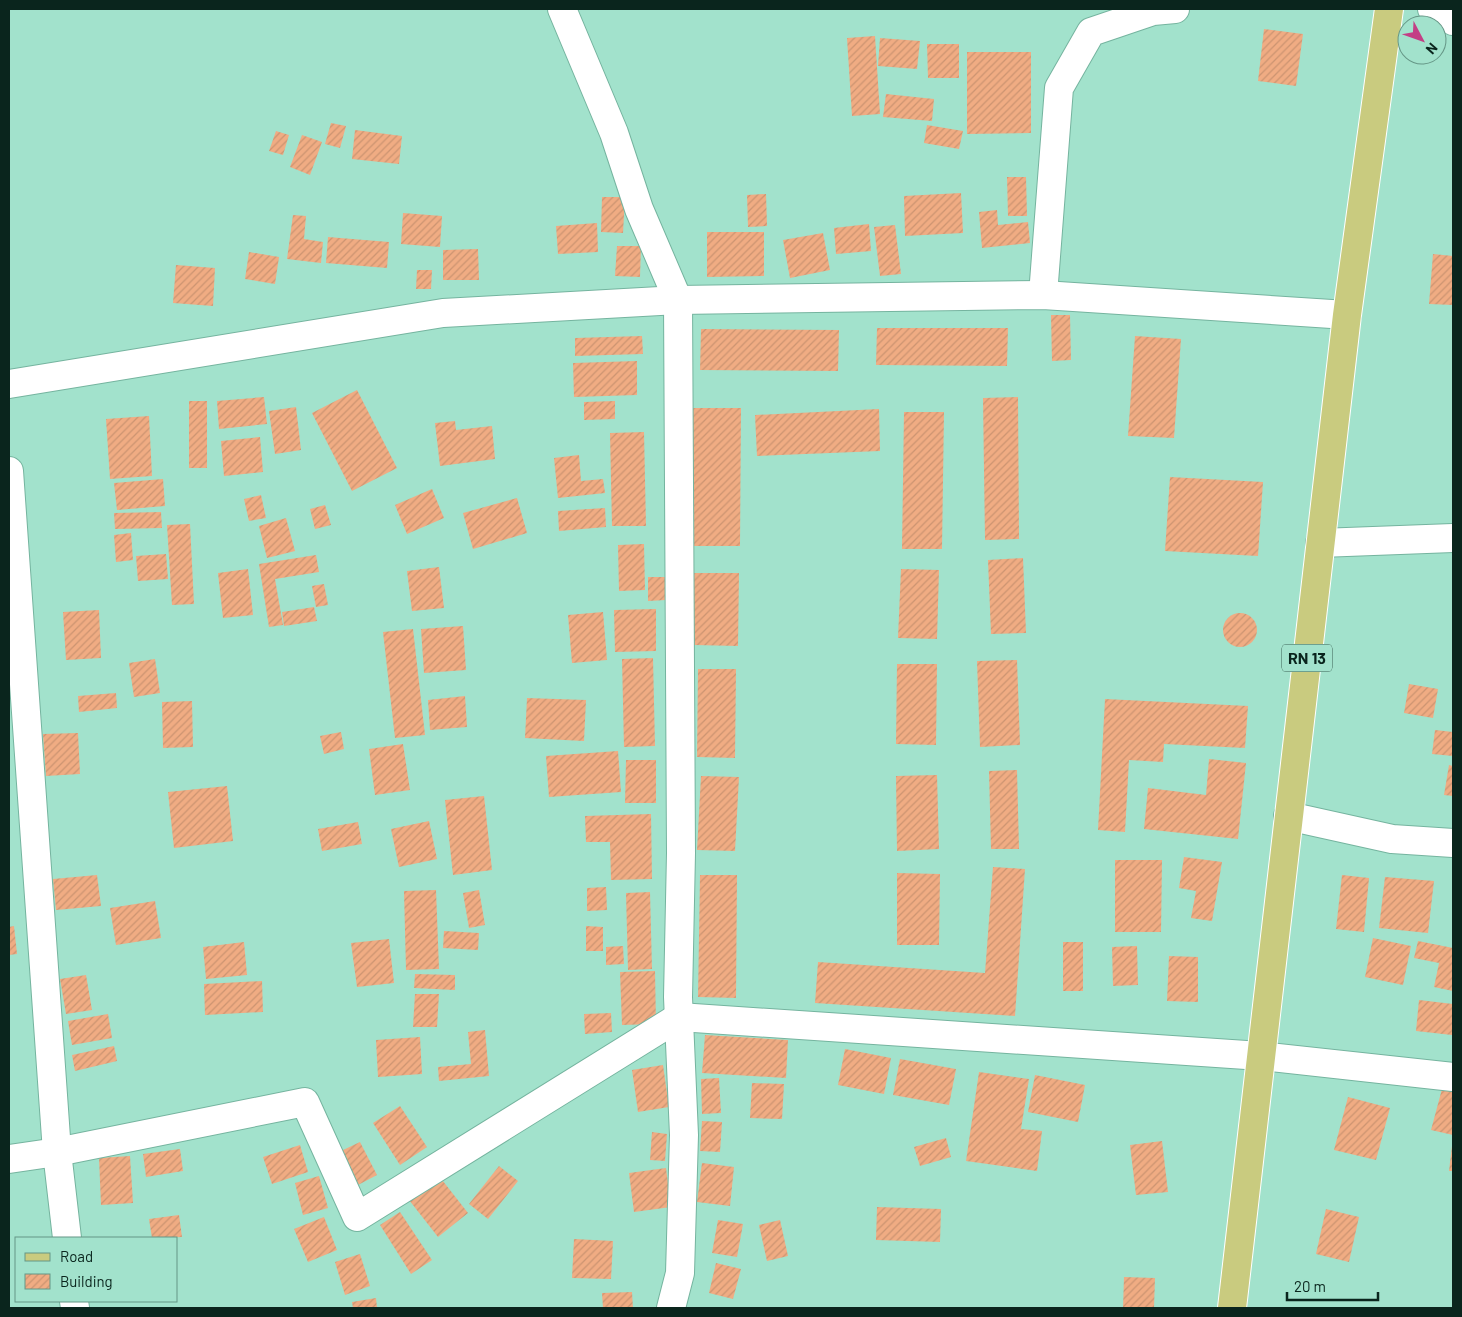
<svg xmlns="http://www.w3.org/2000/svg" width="1462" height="1317" font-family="Barlow,sans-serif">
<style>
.building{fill:url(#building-hatch)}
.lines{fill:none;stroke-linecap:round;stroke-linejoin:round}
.minor-casing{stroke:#75b49f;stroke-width:30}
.tertiary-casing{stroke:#75b49f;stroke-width:30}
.primary-casing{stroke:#fff;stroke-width:30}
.minor{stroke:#fff;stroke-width:28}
.tertiary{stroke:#fff;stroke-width:28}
.primary{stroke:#c9cb7f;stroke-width:28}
.labels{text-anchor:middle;stroke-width:4;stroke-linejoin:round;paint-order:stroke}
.shield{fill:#a2e2cc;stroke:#385e52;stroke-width:1}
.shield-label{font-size:16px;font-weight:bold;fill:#0a251d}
</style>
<defs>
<pattern id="building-hatch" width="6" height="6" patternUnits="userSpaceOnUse" patternTransform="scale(1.25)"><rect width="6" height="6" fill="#f0ac83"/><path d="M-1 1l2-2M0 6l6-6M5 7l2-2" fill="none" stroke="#cc9471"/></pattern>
</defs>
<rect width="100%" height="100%" fill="#a2e2cc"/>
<g class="building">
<polygon points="1264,29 1303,34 1296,86 1258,81"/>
<polygon points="875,36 880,114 852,116 847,38"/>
<polygon points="880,38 920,41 917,69 878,66"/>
<polygon points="927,44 959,44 959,78 928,78"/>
<polygon points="967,52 1031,52 1031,133 967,134"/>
<polygon points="886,94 934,99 932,121 883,117"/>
<polygon points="331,123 346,126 340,148 325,144"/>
<polygon points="927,125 963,131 959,149 924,143"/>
<polygon points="355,130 402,136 399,164 352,159"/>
<polygon points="276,131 289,135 283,155 269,151"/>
<polygon points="302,135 322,142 310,175 290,167"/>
<polygon points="1007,177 1026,177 1027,216 1008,216"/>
<polygon points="961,193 963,233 905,236 904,196"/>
<polygon points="766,194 767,226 748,227 747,195"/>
<polygon points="602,197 625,197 623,233 601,232"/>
<polygon points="997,210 998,225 1028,222 1030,243 982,248 979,212"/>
<polygon points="403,213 442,216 440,247 401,244"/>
<polygon points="293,215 306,216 304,239 323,242 321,263 287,259"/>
<polygon points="597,223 598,252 558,254 556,226"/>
<polygon points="869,224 871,251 836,254 834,228"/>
<polygon points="895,225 901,274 880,276 874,227"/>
<polygon points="707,232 764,232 764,276 707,277"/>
<polygon points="823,233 830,270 790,278 783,240"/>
<polygon points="328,237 389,242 387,268 326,263"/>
<polygon points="617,246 641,246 640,277 615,276"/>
<polygon points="478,249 479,280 443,280 443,250"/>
<polygon points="249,252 279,257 275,284 245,279"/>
<polygon points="1433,254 1453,256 1453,305 1429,304"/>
<polygon points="176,265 215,268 213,306 173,303"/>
<polygon points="417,270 432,270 431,289 416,289"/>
<polygon points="1051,315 1070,315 1071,360 1052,361"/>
<polygon points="877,328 1008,328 1007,366 876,365"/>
<polygon points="701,329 839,330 838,371 700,370"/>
<polygon points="642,336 643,354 575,356 575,338"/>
<polygon points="1135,336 1181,339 1174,438 1128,436"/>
<polygon points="637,361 637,395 574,397 573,363"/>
<polygon points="357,390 397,468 352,491 312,413"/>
<polygon points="264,397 267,424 219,429 217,401"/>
<polygon points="1018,397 1019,539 985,540 983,398"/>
<rect x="189" y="401" width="18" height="67"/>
<polygon points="615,401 615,419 584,420 584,402"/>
<polygon points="296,407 301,450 275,454 269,411"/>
<polygon points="692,408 741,408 740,546 692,546"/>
<polygon points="879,409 880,451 757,456 755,415"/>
<polygon points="904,412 944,412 942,549 902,549"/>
<polygon points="149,416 152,476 110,479 106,419"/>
<polygon points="455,421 456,430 492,426 495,459 440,466 435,423"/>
<polygon points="644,432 646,526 612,526 610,433"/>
<polygon points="260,437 263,472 224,476 221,441"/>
<polygon points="579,455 581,481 603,479 605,493 558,498 554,458"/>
<polygon points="1170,477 1263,482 1258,556 1165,551"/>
<polygon points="163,479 165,506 117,510 114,483"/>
<polygon points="432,489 444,518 407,534 395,505"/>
<polygon points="261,495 266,518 249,521 244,499"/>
<polygon points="517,498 527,533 473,549 463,513"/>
<polygon points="325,505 331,525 315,529 310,509"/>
<polygon points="605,508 606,527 559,531 558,511"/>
<polygon points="161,512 162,528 115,529 114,513"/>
<polygon points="286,518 295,551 267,558 259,526"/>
<polygon points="190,524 194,604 172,605 167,525"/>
<polygon points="131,533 133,560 116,562 114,535"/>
<polygon points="644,544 645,590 619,591 618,545"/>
<polygon points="166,554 168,579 138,581 136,556"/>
<polygon points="316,555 319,572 275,579 283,625 269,627 259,564"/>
<polygon points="1023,558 1026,633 991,634 988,560"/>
<polygon points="439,567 444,608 412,611 407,571"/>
<polygon points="248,569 253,615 223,618 218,573"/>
<polygon points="901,569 939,570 937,639 898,638"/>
<polygon points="694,573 739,573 738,646 694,645"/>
<polygon points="648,577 665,577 666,600 648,601"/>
<polygon points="324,584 328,605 316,607 312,586"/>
<polygon points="314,607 317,621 284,626 282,612"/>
<polygon points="656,609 656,651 615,652 614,610"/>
<polygon points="99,610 101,658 66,660 63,612"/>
<polygon points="603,612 607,660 572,663 568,615"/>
<circle cx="1240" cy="630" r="17"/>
<polygon points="463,626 466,670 424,673 421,629"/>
<polygon points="413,629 425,735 395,738 383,632"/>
<polygon points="653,658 655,746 624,747 622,659"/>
<polygon points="155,659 160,693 134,697 129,663"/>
<polygon points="1017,660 1020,745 980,747 977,661"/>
<polygon points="897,664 937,664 936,745 896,744"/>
<polygon points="698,669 736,669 735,758 697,757"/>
<polygon points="1409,684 1438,689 1433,718 1404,713"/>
<polygon points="116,693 117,708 79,712 78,696"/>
<polygon points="465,696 467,727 430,730 428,700"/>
<polygon points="527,698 586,700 584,741 525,738"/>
<polygon points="1105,699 1248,706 1245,748 1164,744 1163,762 1129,760 1125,832 1098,830"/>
<polygon points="192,701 193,747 163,748 162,702"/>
<polygon points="1435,730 1453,732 1453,756 1432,754"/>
<polygon points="341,732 344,749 324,754 320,736"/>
<polygon points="78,733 80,774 46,776 43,734"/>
<polygon points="403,744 410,790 375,795 369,749"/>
<polygon points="618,751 621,792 549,797 546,756"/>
<polygon points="1209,759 1246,763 1238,839 1144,829 1148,788 1206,795"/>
<polygon points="626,760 656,760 656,803 625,803"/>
<polygon points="1449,765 1453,766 1453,796 1444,795"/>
<polygon points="1017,770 1019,849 991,849 989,771"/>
<polygon points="937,775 939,849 897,851 896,776"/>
<polygon points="701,776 739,777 735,851 697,850"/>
<polygon points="227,786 233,841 174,848 168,792"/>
<polygon points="484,796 492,870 453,875 445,800"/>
<polygon points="651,814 652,879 611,880 610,842 586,842 585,816"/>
<polygon points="429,821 437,859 399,867 391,829"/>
<polygon points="358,822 362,844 322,851 318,829"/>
<polygon points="1184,857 1222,862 1212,921 1191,918 1196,891 1179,888"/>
<polygon points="1115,860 1162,860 1161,932 1115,932"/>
<polygon points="993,867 1025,869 1015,1016 815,1003 818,962 985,973"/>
<polygon points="897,873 940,874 939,945 897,945"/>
<polygon points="97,875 101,906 56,910 53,879"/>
<polygon points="700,875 737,875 736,998 698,997"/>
<polygon points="1342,875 1369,878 1364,932 1336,929"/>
<polygon points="1385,877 1434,881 1428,933 1379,928"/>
<polygon points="606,887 607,910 587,911 587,888"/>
<polygon points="436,890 439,969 406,970 404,891"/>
<polygon points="479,890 485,925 469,928 463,893"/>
<polygon points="650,892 652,969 628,970 626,893"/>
<polygon points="155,901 161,938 116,945 110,908"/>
<polygon points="14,926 17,954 9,955 9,927"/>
<polygon points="586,926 603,927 603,951 586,951"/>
<polygon points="444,931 479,933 478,950 443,948"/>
<polygon points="1373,938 1411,946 1403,985 1365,977"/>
<polygon points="389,939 394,983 357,987 351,943"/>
<polygon points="1418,941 1453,948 1453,991 1434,987 1439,963 1414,958"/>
<polygon points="244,942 247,975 206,979 203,947"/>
<rect x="1063" y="942" width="20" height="49"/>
<polygon points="623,946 624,964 606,965 606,947"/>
<polygon points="1137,946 1138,985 1113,986 1112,947"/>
<polygon points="1169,956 1198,957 1198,1002 1167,1001"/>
<polygon points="655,971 656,1024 622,1025 620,972"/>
<polygon points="415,974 455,975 455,990 414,988"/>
<polygon points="86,975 92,1010 66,1014 60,979"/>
<polygon points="262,981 263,1012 205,1015 204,984"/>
<polygon points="415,994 439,994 437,1027 413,1027"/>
<polygon points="1419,1000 1453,1004 1452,1035 1416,1031"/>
<polygon points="611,1013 612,1032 585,1034 584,1014"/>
<polygon points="108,1014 112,1038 72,1045 68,1021"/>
<polygon points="485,1030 489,1076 439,1081 438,1067 471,1064 468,1032"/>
<polygon points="705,1035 788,1040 786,1078 702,1073"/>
<polygon points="420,1037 422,1074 378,1077 376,1040"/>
<polygon points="114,1046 117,1061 75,1071 72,1055"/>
<polygon points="845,1049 891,1058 884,1094 838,1085"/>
<polygon points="900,1059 956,1069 949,1105 893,1095"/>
<polygon points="663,1065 669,1107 638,1112 632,1070"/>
<polygon points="979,1072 1029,1079 1021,1129 1042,1131 1037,1171 966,1161"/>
<polygon points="1035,1075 1085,1085 1078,1122 1028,1112"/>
<polygon points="719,1078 721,1113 702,1114 701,1079"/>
<polygon points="752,1083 784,1084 782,1119 750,1118"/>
<polygon points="1442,1089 1453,1092 1453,1135 1431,1130"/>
<polygon points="1348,1097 1390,1108 1376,1160 1334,1150"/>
<polygon points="400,1106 427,1147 400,1165 373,1123"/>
<polygon points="702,1121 722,1122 720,1152 700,1151"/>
<polygon points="652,1132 667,1134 665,1161 650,1160"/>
<polygon points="946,1138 951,1157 920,1166 914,1147"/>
<polygon points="1162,1141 1168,1192 1136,1195 1130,1145"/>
<polygon points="360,1142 377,1175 358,1185 341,1151"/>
<polygon points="300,1145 308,1172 272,1184 263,1157"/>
<polygon points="1452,1146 1453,1146 1453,1171 1449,1171"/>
<polygon points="180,1149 183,1171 146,1177 143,1154"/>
<polygon points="130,1156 133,1203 101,1205 99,1158"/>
<polygon points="702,1163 734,1167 730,1206 697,1202"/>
<polygon points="499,1166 518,1181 488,1219 469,1204"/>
<polygon points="666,1168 671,1207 634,1212 629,1173"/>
<polygon points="319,1176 328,1208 303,1215 295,1183"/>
<polygon points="439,1176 468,1213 438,1237 409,1200"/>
<polygon points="877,1207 941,1209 940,1242 876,1240"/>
<polygon points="1326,1209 1359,1217 1349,1262 1316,1254"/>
<polygon points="400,1212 432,1260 411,1274 380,1225"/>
<polygon points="179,1215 182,1237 152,1238 149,1219"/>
<polygon points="324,1217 337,1250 308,1262 294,1229"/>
<polygon points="718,1220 743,1224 737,1257 712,1253"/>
<polygon points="780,1220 788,1256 767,1261 759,1225"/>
<polygon points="574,1239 613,1241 611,1279 572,1278"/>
<polygon points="360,1254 370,1286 345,1295 335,1262"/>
<polygon points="716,1263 741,1269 733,1299 709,1293"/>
<polygon points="1124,1277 1155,1278 1154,1308 1123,1308"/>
<polygon points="632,1292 633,1308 603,1308 602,1293"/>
<polygon points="376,1298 377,1308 353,1308 352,1302"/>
</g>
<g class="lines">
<defs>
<g id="minor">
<polyline points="562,9 614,133 639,209 678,300 681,853 678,997 684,1135 680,1273 671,1308"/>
<polyline points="1432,9 1453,21"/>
<polyline points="1043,295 1059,88 1091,32 1153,11 1175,9"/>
<polyline points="9,471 57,1152 67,1238"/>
<polyline points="1320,543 1453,538"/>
<polyline points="1288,816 1392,839 1453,843"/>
<polyline points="9,1159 57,1152 305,1102 357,1217 679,1017 1261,1056 1453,1077"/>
<polyline points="74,1301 75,1308"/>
</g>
<polyline id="tertiary" points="9,384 443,313 678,300 1043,295 1347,315"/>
<polyline id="primary" points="1232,1308 1347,315 1389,9"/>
</defs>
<use href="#minor" class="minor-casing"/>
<use href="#tertiary" class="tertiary-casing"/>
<use href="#primary" class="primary-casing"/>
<use href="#minor" class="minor"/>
<use href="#tertiary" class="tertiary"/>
<use href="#primary" class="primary"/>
</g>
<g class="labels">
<rect class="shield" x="1282" y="644.5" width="50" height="27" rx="4"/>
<g class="shield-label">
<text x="1307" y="664">RN 13</text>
</g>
</g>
<rect width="1462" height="1317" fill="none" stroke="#0a251d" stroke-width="20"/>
<rect x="15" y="1237" width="162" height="65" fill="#a2e2cc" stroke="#659686"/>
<rect x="25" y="1253" width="25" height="8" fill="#c9cb7f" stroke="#659686"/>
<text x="60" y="1262" font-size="15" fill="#0a251d">Road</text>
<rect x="25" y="1274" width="25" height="15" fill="url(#building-hatch)" stroke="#659686"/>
<text x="60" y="1287" font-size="15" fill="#0a251d">Building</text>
<g transform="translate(1422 40) rotate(131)"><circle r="24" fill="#a2e2cc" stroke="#659686"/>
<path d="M0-4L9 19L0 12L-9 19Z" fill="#c33f85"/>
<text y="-8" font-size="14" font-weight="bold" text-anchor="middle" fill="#0a251d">N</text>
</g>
<path d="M1287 1292v8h91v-8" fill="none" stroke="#0a251d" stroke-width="2.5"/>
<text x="1294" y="1292" font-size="15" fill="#0a251d" stroke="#a2e2cc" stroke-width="4" paint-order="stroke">20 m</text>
</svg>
